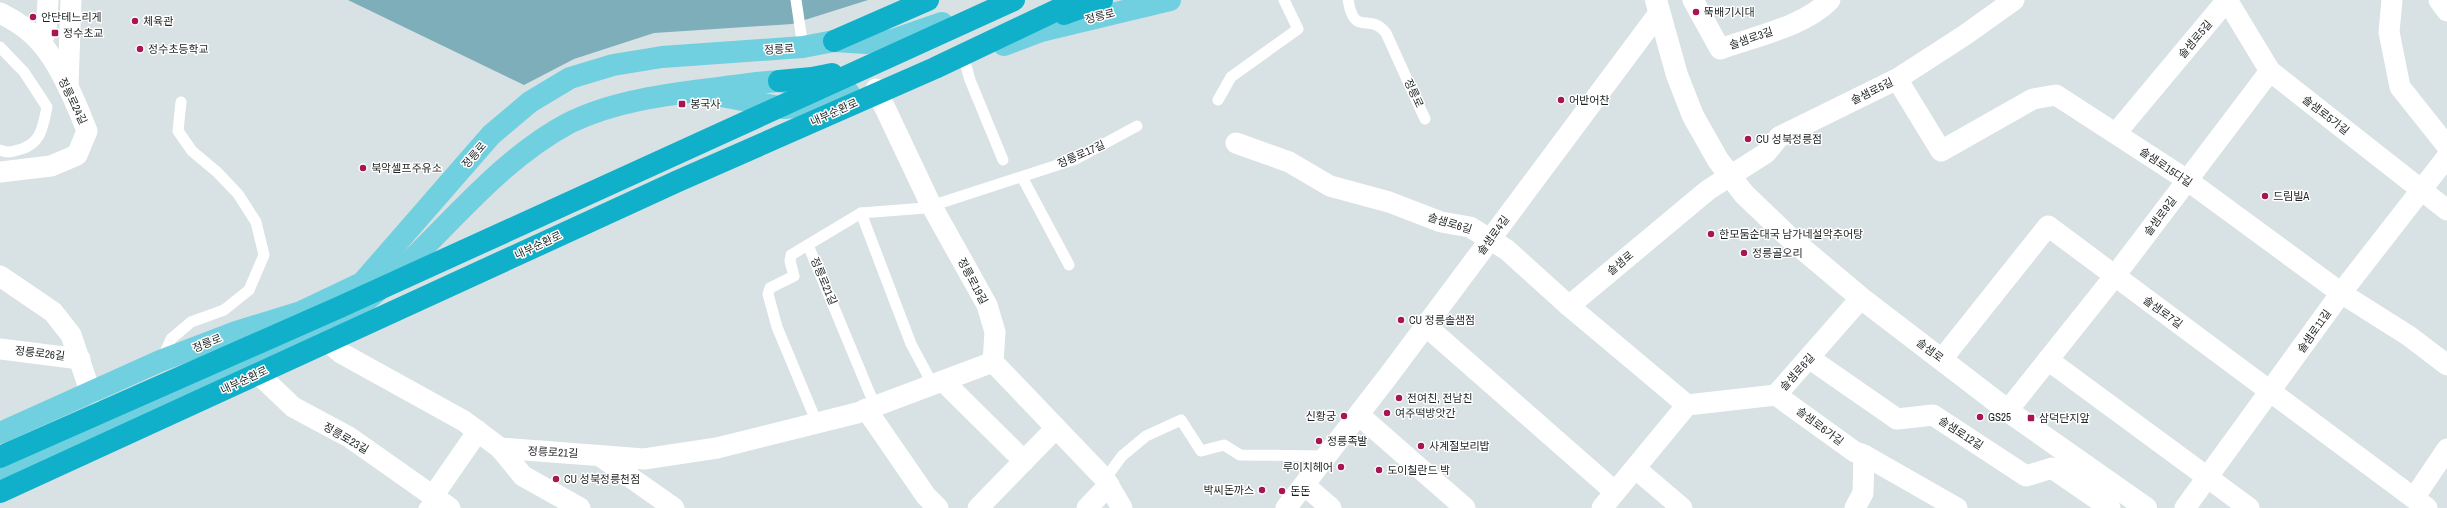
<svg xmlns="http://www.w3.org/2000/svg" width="2447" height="508" font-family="'Archivo Narrow','Noto Sans KR',sans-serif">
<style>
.forest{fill:#7daeba}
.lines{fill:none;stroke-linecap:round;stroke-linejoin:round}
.lane{stroke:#fff;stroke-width:11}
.street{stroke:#fff;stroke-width:21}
.secondary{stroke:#fff;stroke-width:22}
.primary{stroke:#70d0df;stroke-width:22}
.highway{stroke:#11b0ca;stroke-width:22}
.poi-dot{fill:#a71652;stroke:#fff;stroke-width:1.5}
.labels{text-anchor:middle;stroke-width:3;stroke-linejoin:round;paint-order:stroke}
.poi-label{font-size:11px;fill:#1d2121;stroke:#fff;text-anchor:start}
.street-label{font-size:11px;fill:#1d2121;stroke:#fff}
</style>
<rect width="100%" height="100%" fill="#d8e1e3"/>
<polygon class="forest" points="348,0 868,0 792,24 654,33 574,59 524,85"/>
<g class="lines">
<g class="lane">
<polyline points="796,0 803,47"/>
<path d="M1348,0c7,39 21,11 38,33l39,86"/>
<path d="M0,47l24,25 23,35c-4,20 -6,38 -29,43 -7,2 -11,3 -18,0"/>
<polyline points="965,62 970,80 1003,160"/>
<polyline points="1218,100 1231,77 1298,29 1284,0"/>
<polyline points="1022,177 1069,265"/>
<polyline points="861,213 911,344 933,385"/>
<polyline points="808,245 875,406"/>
<polyline points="162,359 171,339 191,322 224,310 249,290 264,255 256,222 238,194 217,172 192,151 178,131 181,102"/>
<polyline points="817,423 777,327 768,294 770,288 794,276 790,261 791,255 861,213 925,208 1076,159 1137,126"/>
<polyline points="1105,479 1122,456 1146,436 1181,420 1201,451 1224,445 1240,455 1326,456"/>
<polyline points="424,508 433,496"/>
</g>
<g class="street">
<path d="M1693,0l27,49c36,-13 83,-22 110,-49"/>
<polyline points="2227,0 2270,71 2447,210"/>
<polyline points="2392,0 2389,32 2400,87 2447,146"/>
<polyline points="2439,0 2447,11"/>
<path d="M0,13c14,7 29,16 40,29 19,21 37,63 47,89l-10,24 -26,11 -51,6"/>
<polyline points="40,42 46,32 48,0"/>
<polyline points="1897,79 1941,151 2033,99 2056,95 2187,180 2341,293 2409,336 2447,365"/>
<polyline points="68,87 71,0"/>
<polyline points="876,89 930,203 987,305 995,332 993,362"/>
<polyline points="2116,133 2227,0"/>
<polyline points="1236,143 1289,162 1330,186 1389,202 1441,222 1470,227 1507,250 1569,306 1687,405"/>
<polyline points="0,276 53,312 71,335 91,394"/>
<polyline points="1569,306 1708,190 1766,153 1779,137 1897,79 1965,35 2014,0"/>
<polyline points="1426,326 1615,492"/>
<polyline points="315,331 341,353 464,421 500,448 644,459 717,448 857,413 993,362"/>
<polyline points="0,349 80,359"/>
<polyline points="1809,358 1897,419 1933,415 2026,476 2052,468 2110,508"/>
<polyline points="1942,359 2048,226 2427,508"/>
<polyline points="2048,360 2249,508"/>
<polyline points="993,362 1105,479 1122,508"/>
<polyline points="247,363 293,407 349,437 450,508"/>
<polyline points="943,381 1024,461"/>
<polyline points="1776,395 1855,452 1864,455 1957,508"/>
<polyline points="866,409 926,496 938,508"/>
<polyline points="2008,410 2114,277 2270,71"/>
<polyline points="1359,415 1465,508"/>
<polyline points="500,448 523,476 580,508"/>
<polyline points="600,456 674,508"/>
<polyline points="1635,468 1682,508"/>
<polyline points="1309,489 1331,508"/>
<polyline points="433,496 478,431"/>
<polyline points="2414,498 2447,449"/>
<polyline points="978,508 1056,428"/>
<polyline points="1087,508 1109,485"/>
<polyline points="1286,508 1389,375 1659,13"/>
<polyline points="1602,508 1687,405 1776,395 1861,298"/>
<polyline points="1855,508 1863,493 1864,455"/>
<polyline points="2185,508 2341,293 2447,157"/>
</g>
<polyline class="secondary" points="1656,0 1677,75 1693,116 1718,160 1744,194 1792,240 1861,298 2015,416 2146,508"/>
<g class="primary">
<polyline points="1004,45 1041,31 1170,0"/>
<polyline points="711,94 784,108 805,106 845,94"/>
<polyline points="0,433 160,361 236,332 301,312 362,283 491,135 530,102 570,78 613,65 662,57 803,47 834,41 866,43 893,40 942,23"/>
<path d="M0,480l104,-51 213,-96c19,-12 40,-24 57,-39 66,-55 118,-130 195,-171 56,-28 127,-31 188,-40l22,-2 70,12"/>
</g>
<g class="highway">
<polyline points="1064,14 1102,0"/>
<polyline points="834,41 928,0"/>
<polyline points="779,81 812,78 832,74"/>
<polyline points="0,457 340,307 1014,0"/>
<polyline points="0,492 678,181 935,68 1078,0"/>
</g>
</g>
<g class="poi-dot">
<circle cx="1696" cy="12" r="4"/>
<circle cx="33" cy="17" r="4"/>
<circle cx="135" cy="21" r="4"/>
<rect x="51" y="29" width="8" height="8" rx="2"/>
<circle cx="140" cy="49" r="4"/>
<circle cx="1561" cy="100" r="4"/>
<rect x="678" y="100" width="8" height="8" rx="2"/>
<circle cx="1748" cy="139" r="4"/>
<circle cx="363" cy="168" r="4"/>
<circle cx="2265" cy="196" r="4"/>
<circle cx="1711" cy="234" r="4"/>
<circle cx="1744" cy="253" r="4"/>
<circle cx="1401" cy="320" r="4"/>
<circle cx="1399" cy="398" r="4"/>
<circle cx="1387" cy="413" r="4"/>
<circle cx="1344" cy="416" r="4"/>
<circle cx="1980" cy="417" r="4"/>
<rect x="2027" y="414" width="8" height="8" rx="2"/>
<circle cx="1319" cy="441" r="4"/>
<circle cx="1421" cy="446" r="4"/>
<circle cx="1341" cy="467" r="4"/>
<circle cx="1379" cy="470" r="4"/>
<circle cx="556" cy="479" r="4"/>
<circle cx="1262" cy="490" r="4"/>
<circle cx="1282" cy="491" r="4"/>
</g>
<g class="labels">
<g class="poi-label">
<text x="1704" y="16">뚝배기시대</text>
<text x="41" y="21">안단테느리게</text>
<text x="143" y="25">체육관</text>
<text x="63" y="37">정수초교</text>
<text x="148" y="53">정수초등학교</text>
<text x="1569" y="104">어반어찬</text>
<text x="690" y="108">봉국사</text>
<text x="1756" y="143">CU 성북정릉점</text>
<text x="371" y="172">북악셀프주유소</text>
<text x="2273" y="200">드림빌A</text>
<text x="1719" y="238">한모둠순대국 남가네설악추어탕</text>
<text x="1752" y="257">정릉골오리</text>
<text x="1409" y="324">CU 정릉솔샘점</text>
<text x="1407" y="402">전여친, 전남친</text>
<text x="1395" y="417">여주떡방앗간</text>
<text x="1336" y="420" text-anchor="end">신황궁</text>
<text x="1988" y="421">GS25</text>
<text x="2039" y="422">삼덕단지앞</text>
<text x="1327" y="445">정릉족발</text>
<text x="1429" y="450">사계절보리밥</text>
<text x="1333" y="471" text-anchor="end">루이치헤어</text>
<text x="1387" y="474">도이칠란드 박</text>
<text x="564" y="483">CU 성북정릉천점</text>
<text x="1254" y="494" text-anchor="end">박씨돈까스</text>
<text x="1290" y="495">돈돈</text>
</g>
<g class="street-label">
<text transform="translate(1100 16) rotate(-14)" y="4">정릉로</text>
<text transform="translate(1751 38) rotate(-19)" y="4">솔샘로3길</text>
<text transform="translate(2195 39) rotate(-50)" y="4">솔샘로5길</text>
<text transform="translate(779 49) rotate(-4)" y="4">정릉로</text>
<text transform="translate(1872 91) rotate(-26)" y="4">솔샘로5길</text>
<text transform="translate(1414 93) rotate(65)" y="4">정릉로</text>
<text transform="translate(73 101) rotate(64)" y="4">정릉로24길</text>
<text transform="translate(834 112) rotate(-24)" y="4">내부순환로</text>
<text transform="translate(2326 115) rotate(38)" y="4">솔샘로5가길</text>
<text transform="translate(1081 154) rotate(-24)" y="4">정릉로17길</text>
<text transform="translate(474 155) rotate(-49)" y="4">정릉로</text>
<text transform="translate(2166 167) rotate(34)" y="4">솔샘로15다길</text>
<text transform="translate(2160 216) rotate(-53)" y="4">솔샘로9길</text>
<text transform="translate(1450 223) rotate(17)" y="4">솔샘로6길</text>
<text transform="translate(1493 235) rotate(-54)" y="4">솔샘로4길</text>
<text transform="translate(538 245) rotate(-25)" y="4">내부순환로</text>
<text transform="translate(1620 263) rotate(-40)" y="4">솔샘로</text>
<text transform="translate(824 281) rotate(67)" y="4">정릉로21길</text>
<text transform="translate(973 281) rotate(62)" y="4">정릉로19길</text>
<text transform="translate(2163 312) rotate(36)" y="4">솔샘로7길</text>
<text transform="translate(2314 331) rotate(-55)" y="4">솔샘로11길</text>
<text transform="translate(207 343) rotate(-22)" y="4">정릉로</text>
<text transform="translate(1930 350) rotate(37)" y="4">솔샘로</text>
<text transform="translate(40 353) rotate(7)" y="4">정릉로26길</text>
<text transform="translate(1797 372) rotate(-48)" y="4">솔샘로6길</text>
<text transform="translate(244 380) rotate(-25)" y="4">내부순환로</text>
<text transform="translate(1820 426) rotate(37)" y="4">솔샘로6가길</text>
<text transform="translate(1961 433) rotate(33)" y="4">솔샘로12길</text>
<text transform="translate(346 438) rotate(30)" y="4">정릉로23길</text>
<text transform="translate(553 452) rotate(3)" y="4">정릉로21길</text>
</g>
</g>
</svg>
